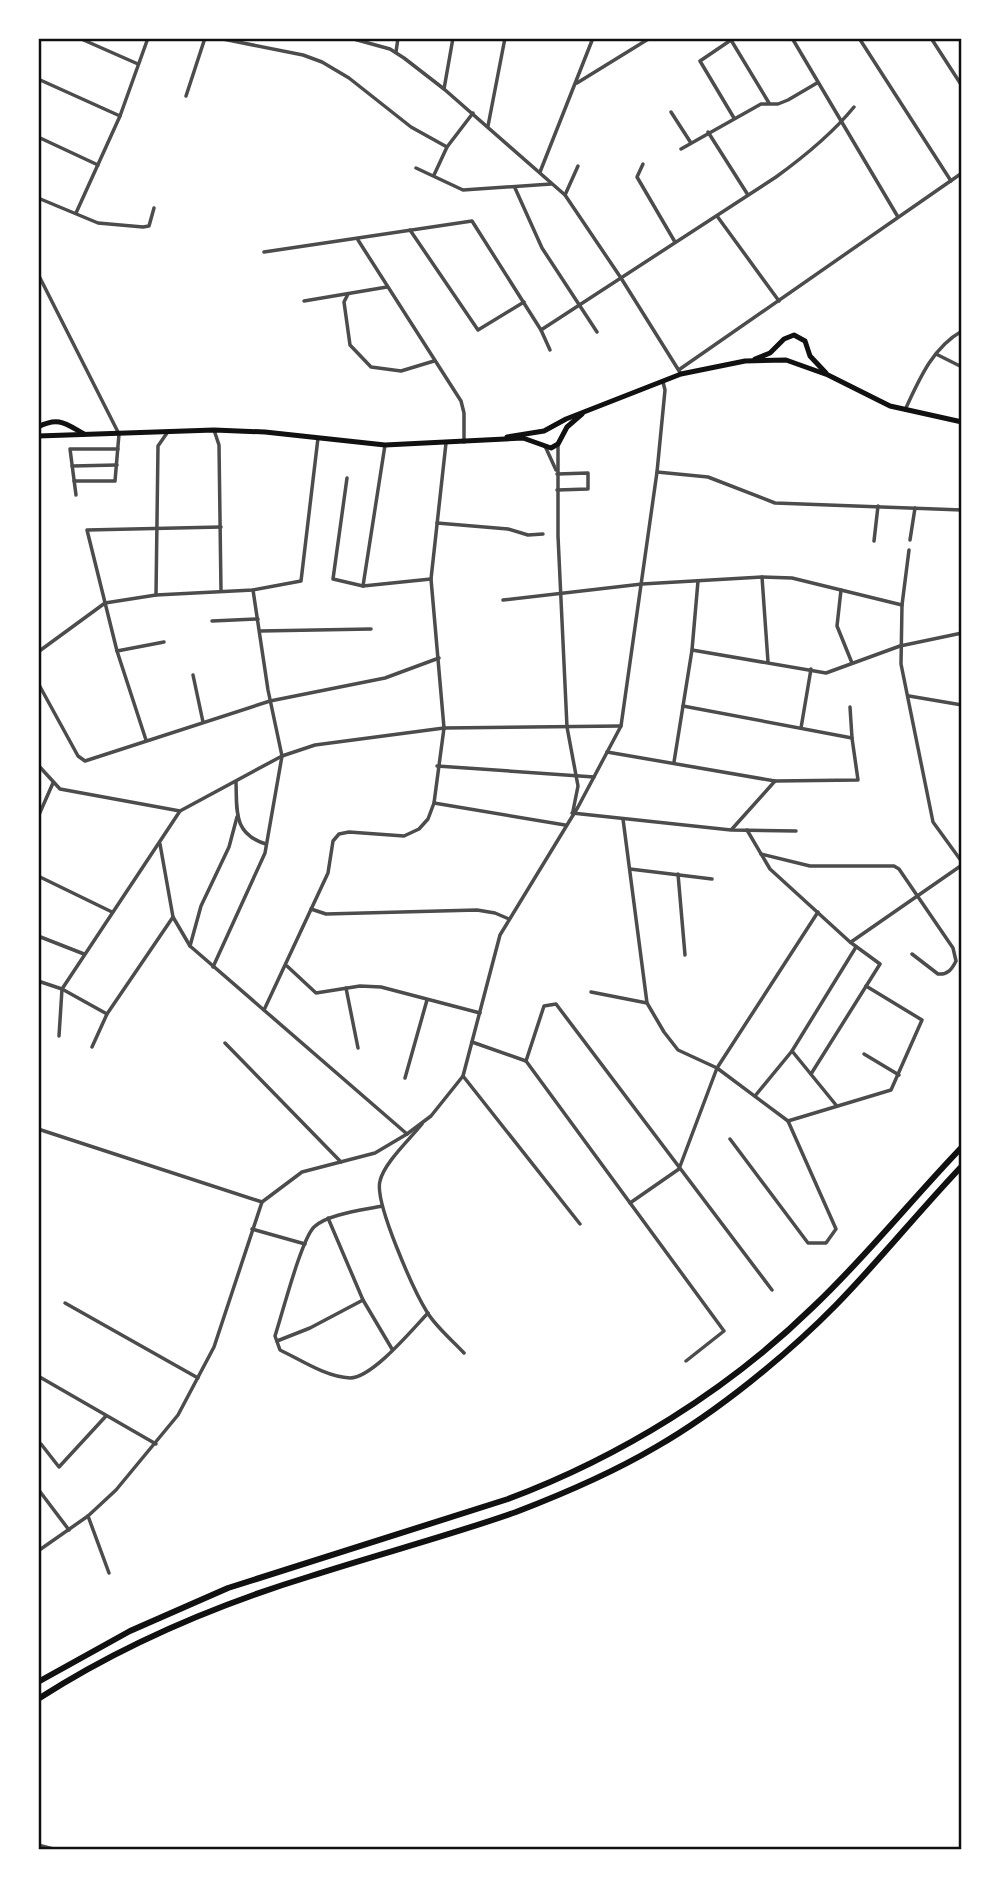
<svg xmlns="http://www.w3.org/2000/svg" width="1000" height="1888" font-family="'Sofia Sans Condensed',sans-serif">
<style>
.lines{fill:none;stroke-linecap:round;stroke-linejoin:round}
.minor{stroke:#4c4c4c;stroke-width:3.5}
.tertiary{stroke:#4c4c4c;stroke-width:3.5}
.primary{stroke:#111;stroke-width:5}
.motorway{stroke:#111;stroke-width:6}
.neatline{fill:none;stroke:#111;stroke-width:2.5}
</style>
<rect width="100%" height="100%" fill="#fff"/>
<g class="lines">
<g class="minor">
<polyline points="79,38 138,64"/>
<polyline points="218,38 303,55 322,62 349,78 411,127 447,147"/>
<polyline points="792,38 898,217"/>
<polyline points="859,38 951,181"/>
<polyline points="931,38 962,86"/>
<polyline points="396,52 398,38"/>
<polyline points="38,79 120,116"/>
<polyline points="577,83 650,38"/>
<polyline points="444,89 453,38"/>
<polyline points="186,96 205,38"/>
<polyline points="671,112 691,143"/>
<polyline points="734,118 700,61 731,40 769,103"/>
<polyline points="488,126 505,38"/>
<polyline points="708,132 748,195"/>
<polyline points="38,137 98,165"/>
<polyline points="681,149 761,104 778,104 788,100 817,83"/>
<polyline points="643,164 637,177 675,242"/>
<polyline points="416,168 463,190 551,184"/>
<polyline points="540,172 593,38"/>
<polyline points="434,175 447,147 473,113"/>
<polyline points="515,188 542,248 597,332"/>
<polyline points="565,195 578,166"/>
<polyline points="38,198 98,223 143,227 149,226 154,208"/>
<polyline points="76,213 120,116 148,38"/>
<polyline points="717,216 779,301"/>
<polyline points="410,230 478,330 524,302"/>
<polyline points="358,240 461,401 464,413 464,442"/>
<path d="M264,252l208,-31 69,109 235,-153c29,-21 56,-43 78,-70"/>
<polyline points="38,274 119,434 115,481 74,481"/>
<polyline points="348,294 344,302 350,345 371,367 401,371 434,361"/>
<polyline points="304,301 387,287"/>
<polyline points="541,330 550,350"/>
<polyline points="936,354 962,367"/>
<polyline points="680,369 962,173"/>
<path d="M905,410c14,-30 27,-62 57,-79"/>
<polyline points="214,430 219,445 221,591"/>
<polyline points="385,445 363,586 431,579"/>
<polyline points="72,466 117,465"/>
<polyline points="657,472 708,477 775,503 962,510"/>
<polyline points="557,474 588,473 588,489 557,490"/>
<polyline points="347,478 333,579 363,586"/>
<polyline points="76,495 70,449 118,449"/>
<polyline points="437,523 508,529 528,535 543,534"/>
<polyline points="910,540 915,508"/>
<polyline points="874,541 878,506"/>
<polyline points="909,550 902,605 901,664 933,822 962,862"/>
<polyline points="762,577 768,662"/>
<polyline points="841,590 837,626 852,663"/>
<polyline points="156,595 158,446 167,433"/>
<polyline points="503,600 642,584 762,577 792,578 902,605"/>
<polyline points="212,621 258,619"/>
<polyline points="260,631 371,629"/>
<polyline points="692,650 826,673 900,646 962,633"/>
<polyline points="117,651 164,642"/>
<polyline points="38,652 105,603 156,595 253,590 301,581 318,438"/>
<polyline points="193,675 203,722"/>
<polyline points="38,683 78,756 85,761 270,701 385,678 439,658"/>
<polyline points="909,696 962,705"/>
<polyline points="683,706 852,738"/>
<polyline points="801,728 811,669"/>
<polyline points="146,740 117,651 87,530 221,527"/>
<polyline points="607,752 775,781 858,780 852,738 850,707"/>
<polyline points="674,762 692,650 698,581"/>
<polyline points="38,765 60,789 180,811"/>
<polyline points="437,766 594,777"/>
<path d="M236,782c1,29 -3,52 30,62"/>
<polyline points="434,803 565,825"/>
<polyline points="572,813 731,830 796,831"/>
<polyline points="38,817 53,783"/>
<polyline points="623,819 647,1003 664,1032 678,1050 717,1068 788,1121 836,1229 826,1243 808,1243 730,1139"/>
<polyline points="732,829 775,781"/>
<polyline points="747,830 770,869 850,942 880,964 811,1074"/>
<polyline points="160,844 173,917 190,946 407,1134"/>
<path d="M761,854l49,12h84l5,3 54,79 3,13c-4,8 -8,14 -18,13l-26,-20"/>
<polyline points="630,869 712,879"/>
<polyline points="678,874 685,955"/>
<polyline points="38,876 112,912"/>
<polyline points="311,909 326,914 477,910 495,913 509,919"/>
<polyline points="38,936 84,954"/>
<polyline points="851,942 962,865"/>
<polyline points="190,946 201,906 229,847 237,817"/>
<polyline points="287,966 316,993 360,986 381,987 480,1013"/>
<polyline points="213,967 265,853 282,756 268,690 253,590"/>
<polyline points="38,981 62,989 107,1014"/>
<polyline points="346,988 358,1048"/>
<polyline points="591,992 647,1003"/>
<polyline points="264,1010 328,873 333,841 339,834 349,832 404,836 419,829 428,819 434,803 444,728 431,579 446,443"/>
<polyline points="59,1036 62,989 180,811 282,756 315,745 444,728 621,726"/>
<polyline points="472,1042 526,1061 724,1331 686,1361"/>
<polyline points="225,1043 341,1162"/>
<polyline points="92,1047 107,1014 173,917"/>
<polyline points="792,1051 836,1105"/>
<polyline points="864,1054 899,1075"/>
<polyline points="526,1061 544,1006 556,1004 772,1290"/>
<polyline points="463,1076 580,1224"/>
<polyline points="405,1078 427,1000"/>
<polyline points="755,1096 792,1051 856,947"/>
<polyline points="788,1121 891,1090 922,1020 866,986"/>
<path d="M422,1124c-12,15 -38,39 -42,57 -6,21 34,110 47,131 9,15 25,28 37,41"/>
<polyline points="38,1129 262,1202"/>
<polyline points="630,1203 679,1169 717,1068 818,912"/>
<path d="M382,1206c-18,4 -55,8 -68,21 -13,13 -32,88 -39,109l5,14c21,10 46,27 70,28 22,0 62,-48 78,-65"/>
<polyline points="328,1218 363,1300 392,1349"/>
<polyline points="252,1229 305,1244"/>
<polyline points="65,1303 198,1378"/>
<polyline points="277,1341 310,1328 363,1300"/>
<polyline points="38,1376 156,1444"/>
<polyline points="41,1444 59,1467 106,1416"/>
<polyline points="38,1489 69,1530"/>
<polyline points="88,1516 109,1573"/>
</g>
<g class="tertiary">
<polyline points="350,38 390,49 404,58 444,89 565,195 621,278 681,374"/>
<polyline points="558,444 558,536 567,727 578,786 573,811"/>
<polyline points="545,446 556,470"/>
<polyline points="38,1551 88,1516 116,1490 178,1415 214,1347 262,1202 302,1172 375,1153 407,1134 431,1116 463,1076 500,935 578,807 621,726 657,472 665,390 663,382"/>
<polyline points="38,1845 57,1850"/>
</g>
<g class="primary">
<polyline points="755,359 770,353 784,339 794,335 805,341 810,356 826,373"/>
<path d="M38,427c21,-11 28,-3 46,7"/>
<polyline points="38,436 214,430 265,432 385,445 523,438 551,448 558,444 567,427 582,414"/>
<polyline points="507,437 544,431 566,419 681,374 745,361 786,360 828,375 890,406 962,422"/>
</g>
<g class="motorway">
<path d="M38,1682l92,-51 98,-43 280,-89c112,-42 219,-108 305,-192 52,-49 99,-108 149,-160"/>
<path d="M38,1699c84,-54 178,-94 273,-123 68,-22 137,-40 205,-64 47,-18 96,-39 140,-65 61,-35 131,-92 180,-142 44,-45 83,-94 126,-139"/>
</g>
</g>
<rect width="1000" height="1888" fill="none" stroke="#ffffff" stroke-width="80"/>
<rect x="40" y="40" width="920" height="1808" class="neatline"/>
</svg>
